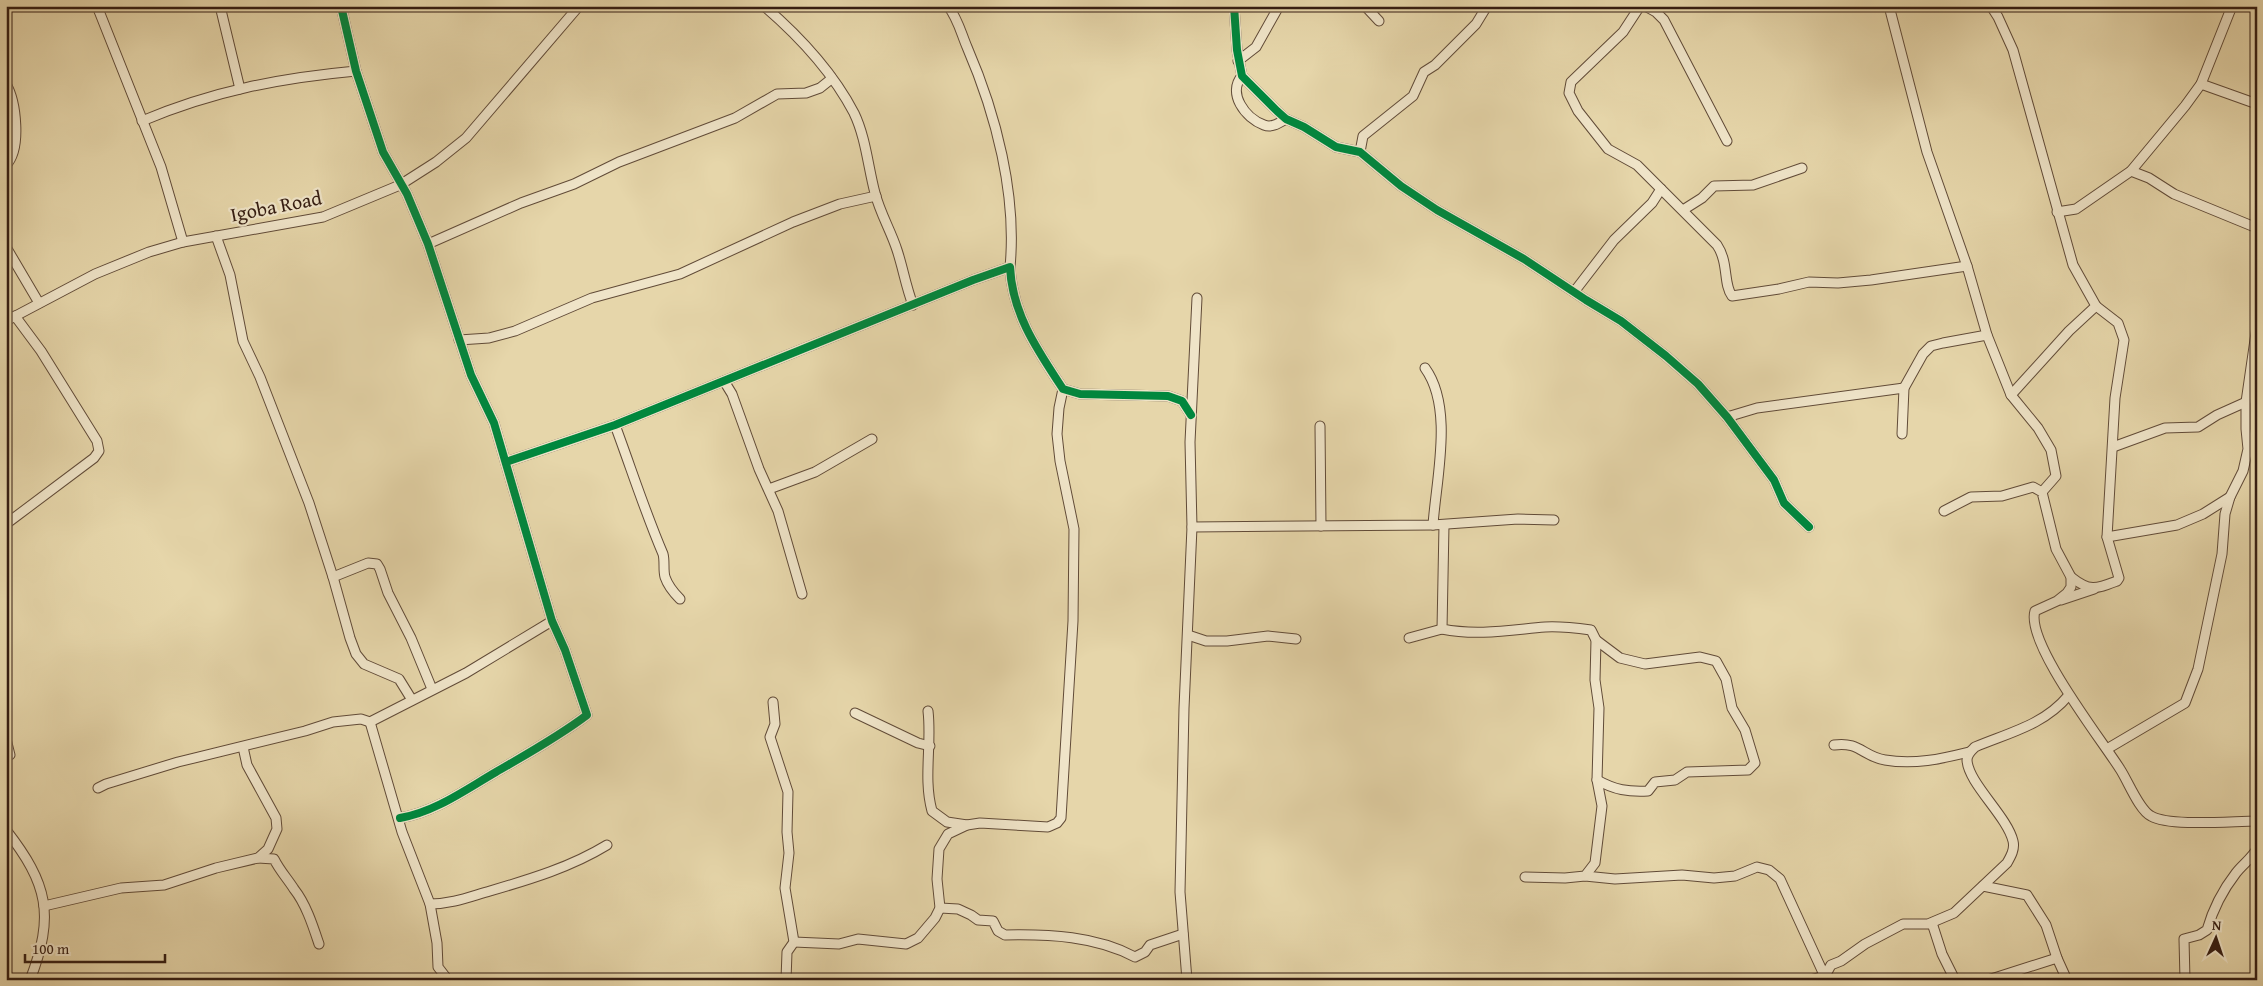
<svg xmlns="http://www.w3.org/2000/svg" width="2263" height="986" font-family="'Gentium Book Plus',serif">
<style>
.lines{fill:none;stroke-linecap:round;stroke-linejoin:round}
.minor-casing{stroke:#614b38;stroke-width:11}
.minor{stroke:#efe4c8;stroke-width:9}
.cycleway-casing{stroke:#efe4c8;stroke-width:11}
.cycleway{stroke:#00873e;stroke-width:8}
.labels{text-anchor:middle;stroke-width:4.5;stroke-linejoin:round;paint-order:stroke}
.street-label{font-size:20px;fill:#351d12;stroke:#efe4c8}
</style>
<rect width="100%" height="100%" fill="#e6d6aa"/>
<filter id="stains"><feTurbulence type="fractalNoise" baseFrequency=".004" numOctaves="4"/><feColorMatrix values="0 0 0 0 .2 0 0 0 0 .09 0 0 0 0 .02 0 0 0 .5 -.17"/></filter>
<radialGradient id="worn" r=".72"><stop offset=".6" stop-color="#630" stop-opacity="0"/><stop offset="1" stop-color="#630" stop-opacity=".3"/></radialGradient>
<g class="lines">
<defs>
<g id="minor">
<polyline points="97,6 161,167 183,242"/>
<polyline points="220,6 240,89"/>
<path d="M341,6l15,65 27,81 24,42 21,50 43,131 23,48 58,198 13,29 22,65c-29,22 -60,39 -91,57 -31,18 -61,40 -96,46"/>
<path d="M764,6c35,30 68,65 90,107 12,25 14,54 21,80 5,20 16,38 22,57 6,18 9,37 16,55"/>
<path d="M948,6c10,13 13,27 19,41 29,67 50,148 43,220"/>
<polyline points="1234,6 1237,50 1242,76 1277,111 1286,119 1304,127 1336,147 1360,152 1401,186 1437,210 1524,259 1586,300 1621,321 1666,356 1698,384 1727,417 1774,480 1784,503 1809,527"/>
<polyline points="1365,6 1379,21"/>
<path d="M1640,6l-17,26 -52,50 -2,11 9,18 30,38 29,16 80,80c12,18 6,39 15,51l47,-7 30,-7 29,1 33,-3 96,-14"/>
<polyline points="1645,6 1656,12 1664,20 1727,141"/>
<polyline points="1889,6 1927,152 1967,266 1987,335 2011,395 2038,428 2051,450 2056,476 2042,492"/>
<polyline points="1991,6 1998,17 2013,50 2073,265 2096,306 2069,331 2011,395"/>
<polyline points="1238,61 1256,47 1279,6"/>
<path d="M1242,76c-15,17 3,42 22,49 8,3 15,-2 22,-6"/>
<path d="M6,84c10,17 16,65 0,81"/>
<polyline points="2201,84 2257,104"/>
<path d="M142,121c71,-30 138,-43 214,-50"/>
<polyline points="1360,152 1363,136 1413,96 1424,72 1435,65 1476,24 1487,6"/>
<polyline points="2131,171 2149,178 2174,194 2257,228"/>
<polyline points="1683,210 1702,198 1714,186 1753,185 1802,168"/>
<polyline points="2057,212 2076,209 2131,171 2185,106 2201,84 2232,6"/>
<polyline points="216,236 230,275 243,341 260,377 309,503 333,577 350,638 356,654 364,664 399,679 412,700"/>
<polyline points="428,244 521,203 574,184 619,162 735,118 777,94 806,93 820,88 830,80 831,77"/>
<polyline points="6,247 39,303"/>
<polyline points="1574,292 1614,240 1652,203 1661,189"/>
<polyline points="6,321 95,274 149,252 183,242 323,217 400,185 436,162 466,138 579,6"/>
<polyline points="459,340 489,338 515,331 592,298 680,274 793,222 840,204 876,196"/>
<path d="M1425,368c29,40 11,111 8,157"/>
<polyline points="724,381 732,394 759,469 778,511 802,594"/>
<polyline points="1727,417 1757,408 1904,388"/>
<path d="M615,425c16,43 30,87 48,129 2,7 0,16 2,23 3,9 9,16 15,22"/>
<polyline points="1320,426 1321,526"/>
<polyline points="1902,434 1904,388 1923,354 1931,346 1943,343 1987,335"/>
<polyline points="2113,447 2165,428 2198,427 2217,415 2246,402"/>
<path d="M506,462l109,-37 358,-145 37,-13c2,47 28,84 53,122l17,5 88,2 14,5 9,14"/>
<polyline points="769,489 815,472 872,439"/>
<path d="M1944,511l27,-14 31,-1 31,-9 9,5 14,57 15,28v10l-4,6 -10,8 -22,10c-10,31 66,128 85,158 8,12 19,41 31,47 19,11 81,5 106,5"/>
<polyline points="6,524 94,458 99,451 97,441 41,351 15,316"/>
<path d="M1444,525l-2,104c35,7 68,1 103,-2 15,-1 31,1 46,3l5,10 -1,40 4,28 -2,72 5,26 -7,57 -10,13 -20,2 -40,-1"/>
<polyline points="1192,527 1433,525 1518,519 1554,520"/>
<polyline points="2107,537 2177,525 2203,514 2230,497"/>
<polyline points="333,577 368,563 377,564 380,569 388,593 411,638 432,689"/>
<path d="M2071,577c19,15 25,12 46,4l2,-3 -12,-41 8,-139 9,-58 -6,-17 -22,-17"/>
<polyline points="2061,600 2094,589"/>
<polyline points="1188,635 1206,641 1227,641 1268,636 1296,639"/>
<polyline points="1409,638 1442,629"/>
<path d="M1596,640l24,18 25,6 55,-7 16,4 10,18 6,29 13,22 10,33 -7,7 -61,2 -12,8 -20,2 -7,9c-20,1 -33,-1 -51,-11"/>
<polyline points="773,702 775,724 770,737 788,792 787,832 789,853 785,888 794,942 787,952 786,980"/>
<path d="M928,711c4,34 -5,67 4,100l15,11 20,3"/>
<polyline points="855,713 918,743 930,746"/>
<polyline points="370,722 402,832 430,904 437,943 438,967 448,980"/>
<polyline points="6,739 10,755"/>
<path d="M1834,745c25,-4 30,12 51,15 29,5 56,-1 84,-8"/>
<polyline points="2107,749 2185,703 2198,669 2222,554 2225,514 2230,497 2243,471 2248,449 2246,429 2246,402 2257,326"/>
<polyline points="98,788 106,784 178,762 305,731 333,722 361,719 370,722 466,673 552,621"/>
<path d="M6,830c42,54 49,85 24,150"/>
<path d="M258,858l16,1c6,12 13,19 20,30 12,15 19,37 25,55"/>
<polyline points="1585,876 1615,879 1682,875 1714,878 1735,876 1757,867 1769,870 1780,879 1826,979"/>
<polyline points="1983,886 2027,895 2046,925 2057,958 2067,980"/>
<path d="M430,904c22,0 39,-7 60,-13 41,-12 81,-24 117,-46"/>
<polyline points="44,906 121,888 164,885 216,868 258,858 268,849 277,829 276,818 247,765 243,747"/>
<path d="M940,908l18,1 13,6 7,5 15,1 5,10 7,4c44,-1 91,1 130,22l10,-5 5,-7 33,-11"/>
<polyline points="1932,923 1942,954 1955,980"/>
<polyline points="794,942 839,944 858,939 906,944 918,938 935,918 940,908 937,879 939,849 948,834 967,825 980,823 1048,827 1057,823 1061,818 1073,621 1074,529 1060,461 1057,434 1059,408 1063,389"/>
<polyline points="1187,980 1180,892 1184,708 1192,527 1190,442 1197,298"/>
<path d="M1810,980l15,-4 6,-11 10,-4 24,-17 38,-20h25l26,-11 53,-50c4,-7 8,-14 6,-22 -6,-25 -45,-58 -46,-81 0,-6 4,-9 8,-13 33,-14 69,-22 93,-51"/>
<polyline points="1988,980 2057,958"/>
<path d="M2185,980l-1,-41 15,-4 8,-5c6,-21 15,-39 29,-57 7,-9 14,-13 21,-24"/>
</g>
</defs>
<use href="#minor" class="minor-casing"/>
<use href="#minor" class="minor"/>
<defs>
<g id="cycleway">
<path d="M341,6l15,65 27,81 24,42 21,50 43,131 23,48 58,198 13,29 22,65c-29,22 -60,39 -91,57 -31,18 -61,40 -96,46"/>
<polyline points="1234,6 1237,50 1242,76 1277,111 1286,119 1304,127 1336,147 1360,152 1401,186 1437,210 1524,259 1586,300 1621,321 1666,356 1698,384 1727,417 1774,480 1784,503 1809,527"/>
<path d="M506,462l109,-37 358,-145 37,-13c2,47 28,84 53,122l17,5 88,2 14,5 9,14"/>
</g>
</defs>
<use href="#cycleway" class="cycleway-casing"/>
<use href="#cycleway" class="cycleway"/>
</g>
<g class="labels">
<g class="street-label">
<text transform="translate(276 206) rotate(-11)" y="7">Igoba Road</text>
</g>
</g>
<rect width="2263" height="986" fill="none" stroke="#e6d6aa" stroke-width="25"/>
<rect x="8" y="8" width="2248" height="971" fill="none" stroke="#351d12" stroke-width="2.5"/>
<rect x="12" y="12" width="2238" height="961" fill="none" stroke="#351d12"/>
<g transform="translate(2216 938) rotate(3)" stroke="#efe4c8" stroke-width="4" paint-order="stroke">
<path d="M0-4L9 19L0 12L-9 19Z" fill="#351d12"/>
<text y="-8" font-size="14" font-weight="bold" text-anchor="middle" fill="#351d12">N</text>
</g>
<path d="M25 954v8h140v-8" fill="none" stroke="#351d12" stroke-width="2.5"/>
<text x="32" y="954" font-size="15" fill="#351d12" stroke="#efe4c8" stroke-width="4" paint-order="stroke">100 m</text>
<rect width="100%" height="100%" filter="url(#stains)"/>
<rect width="100%" height="100%" fill="url(#worn)"/>
</svg>
